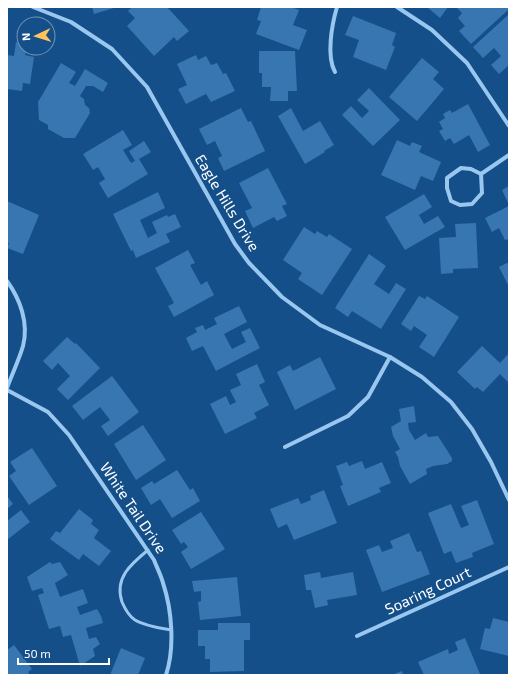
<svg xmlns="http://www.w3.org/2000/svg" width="516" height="682" font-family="'Exo 2',sans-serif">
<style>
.building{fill:#3776b1}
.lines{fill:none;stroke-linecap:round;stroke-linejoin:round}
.service{stroke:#9ac7f0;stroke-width:3}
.minor{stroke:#9ac7f0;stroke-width:4}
.labels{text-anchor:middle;stroke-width:3.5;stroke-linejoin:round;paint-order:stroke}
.street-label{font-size:15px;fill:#fff;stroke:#144f89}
</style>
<rect width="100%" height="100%" fill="#144f89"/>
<g class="building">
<polygon points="92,7 117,7 94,14"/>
<polygon points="132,7 167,7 189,31 177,41 174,37 154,56 127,26 135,18 128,11"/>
<polygon points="261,7 291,7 299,10 293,25 307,30 299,50 256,34 261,21 257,20"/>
<polygon points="427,7 448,7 440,18"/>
<polygon points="458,7 509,7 509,9 471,44 459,31 465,26 458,18 462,13 457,8"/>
<polygon points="508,15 509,17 509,65 499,74 491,65 501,56 494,48 483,58 473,47"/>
<polygon points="353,16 396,33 392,45 395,47 386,70 353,57 359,40 345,35"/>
<polygon points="16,42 24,44 24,48 27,48 25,55 34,57 30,84 23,83 22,91 7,89 7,55 14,56"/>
<polygon points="259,51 295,51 297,91 288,91 288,101 270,101 271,87 262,87 262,73 259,73"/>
<polygon points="196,55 198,60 206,56 211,65 217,63 223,74 226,73 235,91 211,102 206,94 186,104 178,89 187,85 177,64"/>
<polygon points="422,58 439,72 433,79 444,89 417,121 389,97"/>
<polygon points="61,63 76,72 69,83 75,86 85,69 108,83 103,92 93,86 86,86 80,96 84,99 85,105 89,108 90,113 75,138 64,138 48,129 48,125 39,120 38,102"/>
<polygon points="369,88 400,120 373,146 342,115 351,106 362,118 369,111 357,100"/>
<polygon points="468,104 490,145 478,152 469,135 454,144 450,138 445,141 439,131 443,129 439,122 445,118 443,114 450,110 452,113"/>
<polygon points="241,108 248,122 251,121 265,151 224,171 218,158 222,156 215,141 207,145 199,129"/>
<polygon points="291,108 303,131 320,121 334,145 324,151 325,152 305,164 278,116"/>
<polygon points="123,130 132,145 123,150 131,163 135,161 129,151 144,141 151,152 139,159 148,174 108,198 99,183 105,179 98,167 93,170 83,154"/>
<polygon points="397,140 410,146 412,142 422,146 419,152 441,162 433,181 421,176 415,190 381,175"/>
<polygon points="268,168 287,204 282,206 287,216 277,221 274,217 253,228 245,211 252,208 239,183"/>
<polygon points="509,186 509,205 502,190"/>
<polygon points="158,192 165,208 140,220 148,238 157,233 152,222 167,215 168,217 175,214 181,227 166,234 170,242 136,258 133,250 131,251 113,214"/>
<polygon points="424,194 432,207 419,215 424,224 438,216 445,227 405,250 385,217"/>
<polygon points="7,201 39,215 23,254 7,248 9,243 7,242"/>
<polygon points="509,206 509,239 505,240 499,228 492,232 485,218"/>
<polygon points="476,223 478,268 453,269 453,273 441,274 439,238 456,237 455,224"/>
<polygon points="304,227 315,234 317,231 327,237 329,234 352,249 322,295 298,279 302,273 283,260"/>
<polygon points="188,250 195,263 190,265 201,285 207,281 214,295 174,317 168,306 174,303 155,268"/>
<polygon points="369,254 386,266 374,284 389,294 396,283 406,289 381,329 352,311 348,317 335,308"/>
<polygon points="509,262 509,287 499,267"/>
<polygon points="419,296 425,299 427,296 459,317 434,357 419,347 427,335 414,326 411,331 401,324"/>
<polygon points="239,306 247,322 224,334 232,349 246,342 241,332 250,328 260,348 216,371 203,346 192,351 186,338 197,332 195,328 203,325 205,330 217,324 214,318"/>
<polygon points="67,337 75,344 76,343 100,368 68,400 57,389 70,376 58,363 52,370 43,361"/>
<polygon points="482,346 500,363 509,353 509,383 500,374 483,392 477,387 475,389 457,372"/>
<polygon points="320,357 336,389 295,410 277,372 290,365 293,371"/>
<polygon points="257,364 265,382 259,385 269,405 254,413 257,418 225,434 210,404 226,396 230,405 236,402 230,390 241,385 236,374"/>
<polygon points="112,376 139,412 108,436 101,426 110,420 100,407 83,420 72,406"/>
<polygon points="414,406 416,422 408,423 409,430 415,440 426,433 428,437 438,436 452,458 452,461 447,464 433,466 426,469 427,474 410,484 400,466 398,457 395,452 400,449 393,436 391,427 401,421 399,409"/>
<polygon points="143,425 166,460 136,480 114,444"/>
<polygon points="32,448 57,486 29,505 9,476 16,471 10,462"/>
<polygon points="362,461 365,469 382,462 391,483 379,488 381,492 348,506 340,486 343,485 336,466 347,462 349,466"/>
<polygon points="177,470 190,490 193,488 200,501 172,518 160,499 151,505 141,488 152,481 154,484"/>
<polygon points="324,490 337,523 294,540 287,524 278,528 270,509 298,498 301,504 311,500 310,496"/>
<polygon points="7,496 13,504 7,509"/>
<polygon points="477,500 494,544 472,553 473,557 456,563 451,551 444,554 428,513 451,504 461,528 469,525 461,506"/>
<polygon points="79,509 93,520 91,524 99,530 94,538 111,551 99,566 83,554 79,560 50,539 56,531 60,533"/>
<polygon points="21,510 30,522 7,540 7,521"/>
<polygon points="201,512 225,549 191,569 181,552 188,547 184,542 181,544 172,530"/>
<polygon points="409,533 417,552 421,551 430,574 382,592 366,550 379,545 382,552 393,548 390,541"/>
<polygon points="50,562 52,564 60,562 68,575 55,583 60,597 83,589 88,603 77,607 80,615 97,609 101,616 103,623 86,628 89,639 96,637 100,644 93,649 95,656 80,666 71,635 63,637 60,626 49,629 38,595 44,593 42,588 32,591 27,577"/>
<polygon points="320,572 321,578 353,572 357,595 327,600 328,605 315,608 311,590 306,590 304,575"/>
<polygon points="237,577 241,616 200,620 198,602 201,601 201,591 194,592 192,581"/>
<polygon points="493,618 509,622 509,656 480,649 485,628 490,629"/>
<polygon points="218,623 250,623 250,640 244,640 244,671 210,672 210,659 205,659 205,646 198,646 198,630 218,630"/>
<polygon points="465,638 480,674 424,675 418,662 448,649 449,654 458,650 455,642"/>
<polygon points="14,645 32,669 28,672 30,675 7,675 7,650"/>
<polygon points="121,648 145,658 138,675 110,675"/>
<polygon points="402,671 403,675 392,675"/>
</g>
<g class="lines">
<path class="service" d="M148,550c-17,14 -34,28 -26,52 3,7 7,14 13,18 10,6 24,8 36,10"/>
<g class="minor">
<polyline points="33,7 71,22 112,49 147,87 235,244 249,263 282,297 320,325 390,357 422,377 451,402 472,429 491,462 509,500"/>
<polyline points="397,7 432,30 467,63 509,126"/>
<path d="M335,72c-9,-16 -3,-48 2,-65"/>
<polygon points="461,168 471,169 481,174 482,193 472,204 460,205 451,201 447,188 447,178"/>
<polyline points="481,174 509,155"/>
<path d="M7,281c13,18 22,42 16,65 -4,14 -11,28 -16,42"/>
<path d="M7,390l41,22 21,23 85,125c3,8 7,15 9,23 9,27 12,65 3,92"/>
<polyline points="285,447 348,416 368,397 390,357"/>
<polyline points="357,636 509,567"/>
</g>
</g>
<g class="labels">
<g class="street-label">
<text transform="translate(227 203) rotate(59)" y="5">Eagle Hills Drive</text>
<text transform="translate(133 508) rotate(56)" y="5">White Tail Drive</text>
<text transform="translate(428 591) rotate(-25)" y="5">Soaring Court</text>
</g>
</g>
<rect width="516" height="682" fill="none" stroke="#ffffff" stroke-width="16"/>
<g transform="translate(36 36) rotate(266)"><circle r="19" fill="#144f89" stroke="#7295b8"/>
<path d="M0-3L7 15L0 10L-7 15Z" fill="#ffc359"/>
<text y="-6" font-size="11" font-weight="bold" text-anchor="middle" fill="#ffffff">N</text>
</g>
<path d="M18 658v6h91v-6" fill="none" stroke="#ffffff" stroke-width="2"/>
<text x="24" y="658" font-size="12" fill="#ffffff" stroke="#144f89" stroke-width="3" paint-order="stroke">50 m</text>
</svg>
